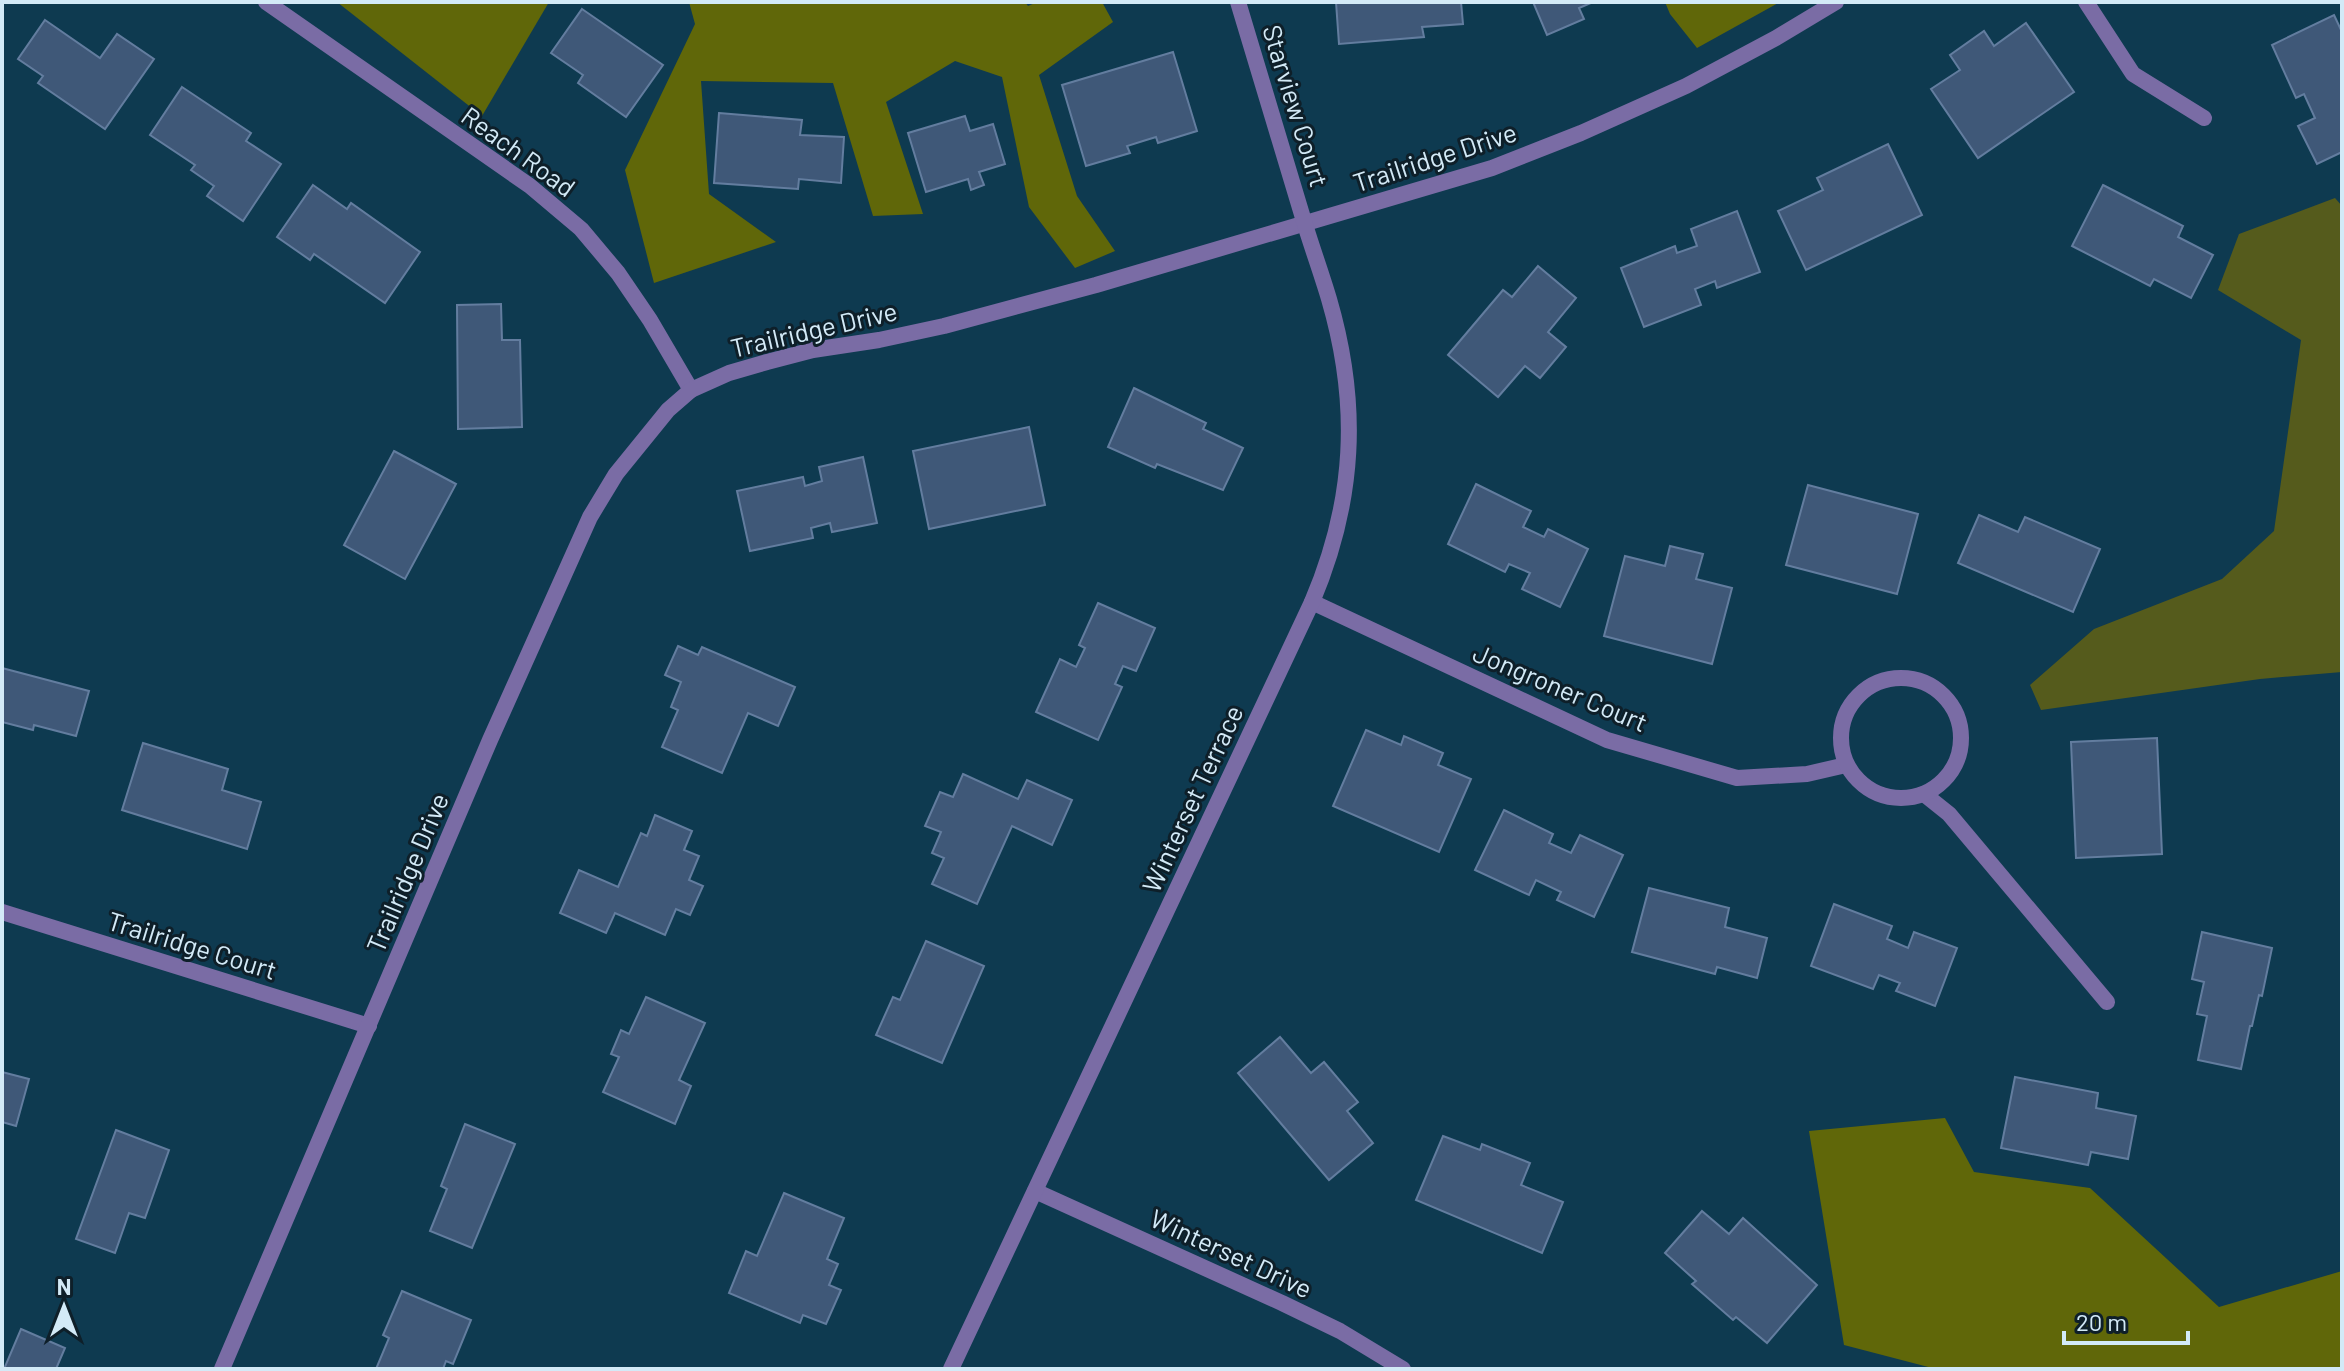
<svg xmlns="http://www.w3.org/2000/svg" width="2344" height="1371" font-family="Barlow,sans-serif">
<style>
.green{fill:#555b1c}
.forest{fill:#606709}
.building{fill:#3f5878;stroke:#637d9f;stroke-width:2}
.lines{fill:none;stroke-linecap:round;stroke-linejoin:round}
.service{stroke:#7a6ca5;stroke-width:16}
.minor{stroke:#7a6ca5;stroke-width:16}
.labels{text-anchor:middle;stroke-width:6;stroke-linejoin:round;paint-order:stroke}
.street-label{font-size:26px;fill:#d3eaf7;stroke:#0e1f29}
</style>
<rect width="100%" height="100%" fill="#0e3a50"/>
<polygon class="green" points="2335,198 2342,206 2342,672 2260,679 2041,710 2030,685 2094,629 2222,579 2274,531 2301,340 2218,290 2239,234"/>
<g class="forest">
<polygon points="337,2 549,2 482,116"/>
<polygon points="689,2 1025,2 1028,6 1037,2 1102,2 1113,22 1039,75 1077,196 1115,251 1075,268 1029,207 1002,77 955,61 886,102 923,214 873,216 833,83 701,81 709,194 776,242 654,283 625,170 695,24"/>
<polygon points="1665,2 1780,2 1697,48 1670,14"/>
<polygon points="1945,1118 1974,1172 2090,1188 2219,1307 2342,1271 2342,1369 1936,1369 1844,1345 1809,1131"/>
</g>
<g class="building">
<polygon points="1336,2 1461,2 1463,24 1422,27 1424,37 1339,44"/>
<polygon points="1533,2 1593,2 1579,8 1584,19 1547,35"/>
<polygon points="582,9 663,65 626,117 578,83 583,75 551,53"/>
<polygon points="2334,15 2342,32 2342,152 2317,164 2298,126 2315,118 2304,94 2296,98 2272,45"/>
<polygon points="45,20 100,58 117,34 154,59 105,129 38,83 43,76 18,59"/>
<polygon points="2026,23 2074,92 1978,158 1931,89 1960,70 1950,55 1984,31 1994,46"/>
<polygon points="1173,52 1197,131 1158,143 1156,137 1143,141 1127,146 1130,153 1086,166 1062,85"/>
<polygon points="182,87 251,133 246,141 281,164 243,221 207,196 214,186 191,170 195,165 150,135"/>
<polygon points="719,113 802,120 800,135 844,137 841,183 799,179 798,189 714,183"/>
<polygon points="965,116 970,131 993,124 1005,164 979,172 984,185 971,190 968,179 926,192 908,133"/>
<polygon points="1888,144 1922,215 1806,270 1778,211 1823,190 1817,178"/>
<polygon points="313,185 347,209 351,203 420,252 385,303 314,254 310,260 277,237"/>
<polygon points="2103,185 2183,226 2178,237 2213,255 2191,298 2154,279 2150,286 2072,246"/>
<polygon points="1737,211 1760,272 1717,288 1715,281 1695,289 1701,305 1644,327 1621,268 1675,246 1677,253 1697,246 1691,229"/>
<polygon points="1538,266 1576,298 1548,332 1566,347 1540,378 1525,366 1498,397 1448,355 1503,290 1512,297"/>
<polygon points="501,304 502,340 520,340 522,427 458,429 457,305"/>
<polygon points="1134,388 1206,423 1203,429 1243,448 1223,490 1157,464 1155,468 1108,447"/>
<polygon points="1029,427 1045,505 929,529 913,451"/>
<polygon points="394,451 456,484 405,579 344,545"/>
<polygon points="863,457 877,523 832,532 830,523 811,528 813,538 750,551 737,491 803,477 805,486 822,481 819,467"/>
<polygon points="1476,484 1531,511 1523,527 1544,537 1548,529 1588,549 1560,607 1522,589 1530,573 1509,564 1505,572 1448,544"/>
<polygon points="1808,485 1918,514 1897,594 1786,565"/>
<polygon points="1979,515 2018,532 2025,517 2100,549 2073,612 1958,563"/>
<polygon points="1670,546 1703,554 1696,579 1732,588 1712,664 1604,636 1625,556 1665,566"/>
<polygon points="1098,603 1155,628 1136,671 1123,666 1115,684 1122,687 1098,740 1036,712 1060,659 1076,667 1085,648 1079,645"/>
<polygon points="678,646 698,655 702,647 795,687 778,726 748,713 722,773 662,747 678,710 671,707 681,682 665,675"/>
<polygon points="2,668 89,691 76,736 34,725 33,730 2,722"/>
<polygon points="1366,730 1401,745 1404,736 1443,753 1438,765 1471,779 1439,852 1333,806"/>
<polygon points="2157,738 2162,854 2076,858 2071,742"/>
<polygon points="143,743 228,769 222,790 261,802 247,849 122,810"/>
<polygon points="963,774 1018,799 1027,780 1072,800 1052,845 1012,826 977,904 932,884 944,858 932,853 941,832 925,826 940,792 953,797"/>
<polygon points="1504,810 1553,834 1549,843 1571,853 1580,835 1623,855 1594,917 1557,900 1561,892 1536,880 1529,895 1475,870"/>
<polygon points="655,815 692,831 684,850 699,856 689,880 703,886 690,915 676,909 665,935 615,913 606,933 560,913 579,870 618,887 641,833 647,836"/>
<polygon points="1649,888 1729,908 1725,927 1767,938 1757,978 1717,967 1715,974 1632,952"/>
<polygon points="1834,904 1892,926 1887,939 1908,948 1914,932 1957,948 1935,1006 1896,991 1900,983 1879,975 1873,989 1811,966"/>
<polygon points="2202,932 2272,948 2262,996 2259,995 2252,1026 2250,1026 2241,1069 2198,1060 2207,1016 2197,1014 2204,982 2192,979"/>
<polygon points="926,941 984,966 942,1063 876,1035 893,997 900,1000"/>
<polygon points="646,997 705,1023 679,1080 691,1086 675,1124 603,1092 619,1057 611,1054 621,1030 629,1034"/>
<polygon points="1280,1037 1311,1073 1324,1062 1358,1102 1347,1111 1373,1143 1329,1180 1238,1073"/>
<polygon points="2,1072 29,1079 16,1126 2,1122"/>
<polygon points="2015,1077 2098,1093 2096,1108 2136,1116 2128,1159 2091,1152 2088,1165 2001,1148"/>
<polygon points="465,1124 515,1144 472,1248 430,1231 447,1189 441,1186"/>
<polygon points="116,1130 169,1150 145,1218 129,1213 115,1253 76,1239"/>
<polygon points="1443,1136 1480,1150 1482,1144 1530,1163 1521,1185 1563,1202 1542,1253 1416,1200"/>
<polygon points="784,1193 844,1218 827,1259 838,1264 829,1285 841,1290 826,1324 803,1315 800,1323 729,1293 746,1251 757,1256"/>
<polygon points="1702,1211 1729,1234 1743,1218 1817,1285 1767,1343 1736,1317 1733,1320 1692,1284 1696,1281 1665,1253"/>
<polygon points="402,1291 471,1320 453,1364 446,1361 443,1369 376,1369 389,1338 383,1335"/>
<polygon points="21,1329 65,1348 56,1369 4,1369"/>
</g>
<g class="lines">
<g class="service">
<polyline points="2086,2 2133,74 2204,118"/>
<polyline points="1924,794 1949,814 2107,1002"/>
</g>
<g class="minor">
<polyline points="266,2 530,186 581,229 618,273 650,320 691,390"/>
<polyline points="1312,602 1607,740 1737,778 1807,774 1846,765"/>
<circle cx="1901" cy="738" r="60"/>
<polyline points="2,912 369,1026"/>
<polyline points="1035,1191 1282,1303 1340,1331 1403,1369"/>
<polyline points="222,1369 490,740 590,517 616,474 668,410 691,390 729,373 767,362 813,350 879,340 944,326 1096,285 1492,168 1581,133 1686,86 1776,38 1836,2"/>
<path d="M951,1369l361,-767c43,-101 48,-197 17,-303 -8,-27 -18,-54 -26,-81 -22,-72 -43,-144 -65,-216"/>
</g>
</g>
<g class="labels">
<g class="street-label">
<text transform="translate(1295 106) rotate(73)" y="9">Starview Court</text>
<text transform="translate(518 152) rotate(36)" y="9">Reach Road</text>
<text transform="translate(1435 158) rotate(-18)" y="9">Trailridge Drive</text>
<text transform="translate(814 330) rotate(-13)" y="9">Trailridge Drive</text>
<text transform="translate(1560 688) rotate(23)" y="9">Jongroner Court</text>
<text transform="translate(1193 799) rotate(-65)" y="9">Winterset Terrace</text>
<text transform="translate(408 873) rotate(-67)" y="9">Trailridge Drive</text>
<text transform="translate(192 946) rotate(17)" y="9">Trailridge Court</text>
<text transform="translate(1231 1254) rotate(25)" y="9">Winterset Drive</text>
</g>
</g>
<rect width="2344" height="1371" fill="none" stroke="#d3eaf7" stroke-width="8"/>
<g transform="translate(64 1307)" stroke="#0e1f29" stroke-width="6" paint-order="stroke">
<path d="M0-6L14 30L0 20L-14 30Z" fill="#d3eaf7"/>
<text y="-12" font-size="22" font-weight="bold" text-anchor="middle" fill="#d3eaf7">N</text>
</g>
<path d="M2064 1331v12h124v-12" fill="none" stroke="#d3eaf7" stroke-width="4"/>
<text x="2076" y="1331" font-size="24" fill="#d3eaf7" stroke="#0e1f29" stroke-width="6" paint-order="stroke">20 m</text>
</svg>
